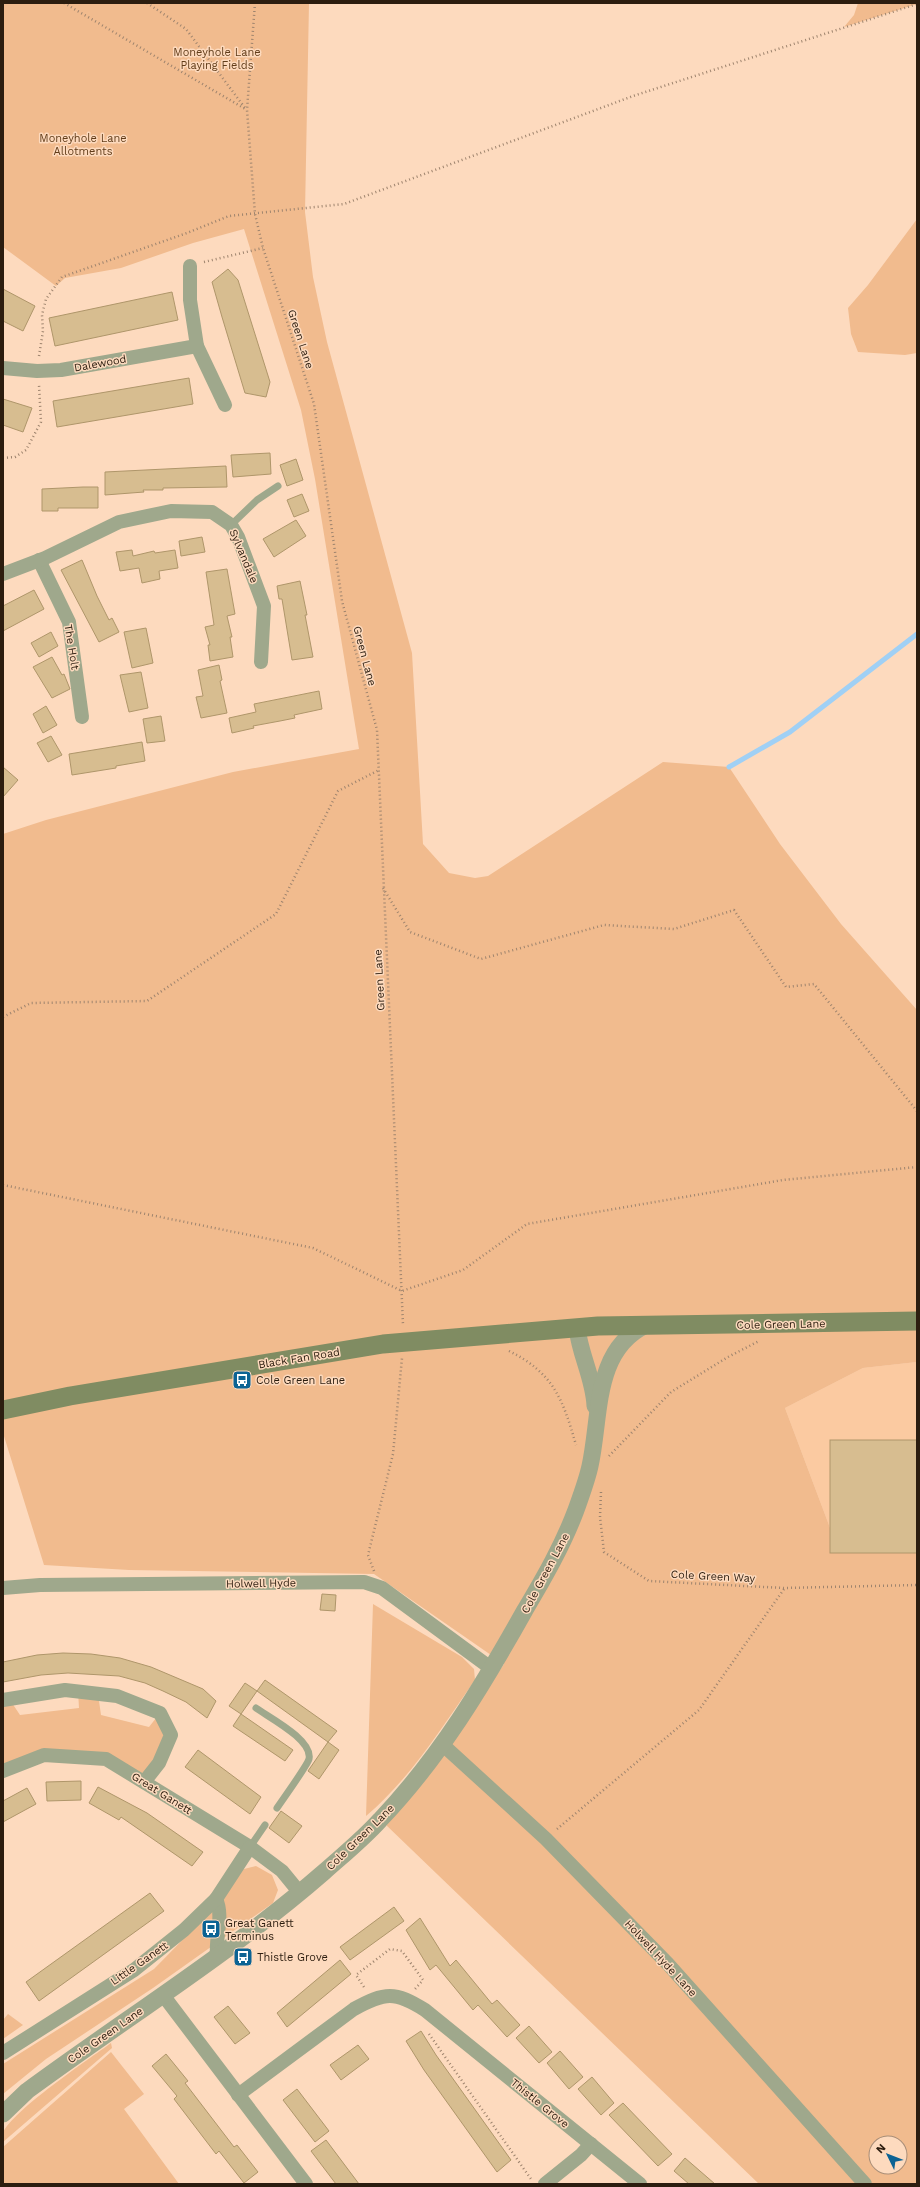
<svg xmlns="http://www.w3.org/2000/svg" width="920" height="2187" viewBox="0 0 920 2187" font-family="'Work Sans',sans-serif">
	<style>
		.built { fill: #fbcaa1 }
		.green { fill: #f1bb8e; fill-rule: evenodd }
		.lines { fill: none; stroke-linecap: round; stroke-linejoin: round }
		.stream { stroke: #a0d0f5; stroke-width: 5 }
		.building { fill: #d7bd90; stroke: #af966a }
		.path { stroke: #9e846e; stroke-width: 2.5; stroke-dasharray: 1 3; stroke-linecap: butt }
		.service { stroke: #9fa88c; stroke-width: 7 }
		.minor { stroke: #9fa88c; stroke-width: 14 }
		.tertiary { stroke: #9fa88c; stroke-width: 17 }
		.secondary { stroke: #808c62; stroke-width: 19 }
		.labels { text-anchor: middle; stroke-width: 3; stroke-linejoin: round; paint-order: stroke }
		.park-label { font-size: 11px; fill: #613c19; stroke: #fddabe }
		.street-label { font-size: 11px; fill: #2c1d0f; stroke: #fddabe }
		.poi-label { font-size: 11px; fill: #2c1d0f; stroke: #fddabe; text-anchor: start }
	</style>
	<rect width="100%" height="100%" fill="#fddabe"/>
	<!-- built -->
	<polygon class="built" points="917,1362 917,1548 838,1549 785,1408 863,1368"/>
	<!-- green -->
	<g class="green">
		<path d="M3,3H309L305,212L313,277L327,342L412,653L423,844L449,873L475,878L488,876L663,762L729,767L780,844L841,924L917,1010V1362L863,1368L785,1408L838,1549L917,1548V2184H759L385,1824L453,1739L504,1664L374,1574L129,1570L44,1565L3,1433V834L46,820L233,772L359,749L315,479L301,410L244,229L193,243L121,268L65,278L56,286L3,247ZM876,2143H900V2167H876Z"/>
		<polygon points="858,3 917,3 917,4 844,27 854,15"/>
		<polygon points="917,219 917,353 905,355 858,352 851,334 848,308 868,285"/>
		<path d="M373,1604L462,1657L474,1669L475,1680C442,1727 410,1779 366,1816Z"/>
		<polygon points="78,1691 98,1694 101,1715 149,1727 160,1713 171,1735 144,1782 106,1759 44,1755 3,1771 3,1700 8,1697 20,1715 79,1708"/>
		<polygon points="256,1866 272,1875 278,1890 273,1903 153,1988 46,2059 3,2094 3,2064 154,1969 208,1914 240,1870"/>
		<polygon points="8,2014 23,2025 3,2039 3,2020"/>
		<path d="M111,2043L112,2048L3,2142C3,2139 2,2136 3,2133C12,2111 89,2059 111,2043Z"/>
		<polygon points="111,2052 144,2094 124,2109 179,2184 3,2184 3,2147"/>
	</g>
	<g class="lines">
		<!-- stream -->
		<polyline class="stream" points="729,767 790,732 917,634"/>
	</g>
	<!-- building -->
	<g class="building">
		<polygon points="228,269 238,280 270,382 266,397 245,393 222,317 212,282"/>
		<polygon points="3,289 35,306 23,331 3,321"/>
		<polygon points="172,292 178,320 55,346 49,318"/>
		<polygon points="189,378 193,404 57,427 53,401"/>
		<polygon points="3,399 32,408 23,432 3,425"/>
		<polygon points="270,453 271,474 233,477 231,455"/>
		<polygon points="296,459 303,480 287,486 280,465"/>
		<polygon points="226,466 227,487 163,488 163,490 143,490 144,492 105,495 105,472"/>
		<polygon points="83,487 98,487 98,508 58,508 58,511 42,511 42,489"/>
		<polygon points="302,494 309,511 294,517 287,500"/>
		<polygon points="296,520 306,536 274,557 263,539"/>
		<polygon points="202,537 205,552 181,556 179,541"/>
		<polygon points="132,550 133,556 154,551 155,553 175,550 178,568 159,571 160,579 142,583 139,568 120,571 116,552"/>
		<polygon points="82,560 97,596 109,620 112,618 119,632 99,642 61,570"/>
		<polygon points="227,569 235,614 227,616 232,637 230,637 233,657 210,661 208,645 210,645 205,627 214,625 206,572"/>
		<polygon points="300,581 307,615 305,615 313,657 292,660 282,599 279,599 277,586"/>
		<polygon points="34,590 44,609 3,631 3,606"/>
		<polygon points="146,628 153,663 132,668 124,632"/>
		<polygon points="51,632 58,646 39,657 31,643"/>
		<polygon points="52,657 62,675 64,674 70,689 52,698 33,667"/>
		<polygon points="219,665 222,680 220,681 227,713 201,718 196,697 203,696 198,670"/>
		<polygon points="141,672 148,708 129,712 120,675"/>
		<polygon points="319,691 322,709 294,715 295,718 280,721 253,726 254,728 232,733 229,718 256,712 254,704"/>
		<polygon points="46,706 57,725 43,733 33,714"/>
		<polygon points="161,716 165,741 147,743 143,719"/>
		<polygon points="51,736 62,755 48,762 37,743"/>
		<polygon points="142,742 145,761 116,766 116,768 72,775 69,754"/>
		<polygon points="3,767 18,780 3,797"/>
		<rect x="830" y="1440" width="87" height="113"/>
		<polygon points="322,1594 336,1595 335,1611 320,1610"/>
		<polygon points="63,1653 91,1654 120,1658 151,1667 203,1689 216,1701 207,1718 186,1702 163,1691 145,1683 119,1676 68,1673 41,1675 3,1682 3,1662 37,1655"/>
		<polygon points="265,1680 337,1731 328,1742 257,1691"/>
		<polygon points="245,1683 257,1691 241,1714 229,1706"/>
		<polygon points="241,1714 293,1750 285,1761 233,1726"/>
		<polygon points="328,1742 339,1750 319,1779 308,1771"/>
		<polygon points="198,1750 261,1797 250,1814 185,1767"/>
		<polygon points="81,1781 81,1800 47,1801 46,1782"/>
		<polygon points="98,1787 147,1813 203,1852 192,1866 121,1817 119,1820 89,1803"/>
		<polygon points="27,1788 36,1804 3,1822 3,1801"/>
		<polygon points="281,1811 302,1826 289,1843 269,1828"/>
		<polygon points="150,1893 164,1911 39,2001 26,1982"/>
		<polygon points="394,1907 404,1921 350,1960 340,1947"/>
		<polygon points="420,1918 450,1966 456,1960 492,2004 497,2000 520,2025 507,2037 478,2005 473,2010 436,1965 430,1970 406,1930"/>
		<polygon points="340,1960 351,1974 287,2027 277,2013"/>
		<polygon points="228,2006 250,2033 235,2044 214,2017"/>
		<polygon points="529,2026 552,2052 539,2063 516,2038"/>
		<polygon points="421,2031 436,2055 511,2160 497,2172 424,2070 406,2041"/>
		<polygon points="358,2045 369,2059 341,2080 330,2065"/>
		<polygon points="560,2051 583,2077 569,2089 547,2063"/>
		<polygon points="166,2054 188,2081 185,2083 234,2147 237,2145 258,2172 244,2183 219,2151 216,2154 174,2099 177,2096 152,2066"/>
		<polygon points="592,2077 614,2103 601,2115 578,2089"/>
		<polygon points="297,2089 329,2131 315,2142 283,2100"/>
		<polygon points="623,2103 672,2154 658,2166 609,2115"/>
		<polygon points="326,2140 359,2184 336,2184 311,2151"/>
		<polygon points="685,2158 715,2184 689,2184 674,2171"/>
	</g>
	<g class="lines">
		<!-- path -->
		<g class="path">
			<polyline points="64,3 247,110"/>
			<polyline points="147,3 186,29 245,108"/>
			<polyline points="255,3 247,110 255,214 263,248 314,404 342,601 377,730 403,1325"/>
			<polyline points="204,262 263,248"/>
			<polyline points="39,356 43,331 42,315 46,299 62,277 187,233 229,216 344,204 633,96 917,4"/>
			<polyline points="3,458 15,457 26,450 41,422 39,385"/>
			<polyline points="383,888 410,932 481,959 604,925 674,929 734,910 786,987 814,984 917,1111"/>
			<polyline points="3,1017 31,1003 147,1001 276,914 338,791 379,770"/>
			<polyline points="3,1185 313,1248 402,1291 463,1270 527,1224 783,1180 917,1167"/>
			<path d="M509,1351C554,1373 563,1400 576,1445"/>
			<polyline points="609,1456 671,1392 728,1357 759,1341"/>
			<polyline points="601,1492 600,1517 604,1552 649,1581 784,1588 917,1585"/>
			<polyline points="374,1571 368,1555 393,1454 402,1358"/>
			<polyline points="557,1829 699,1710 784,1589"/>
			<polyline points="364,1987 356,1975 390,1949 402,1951 423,1980 415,1989"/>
			<polyline points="429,2034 531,2179"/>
		</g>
		<!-- service -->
		<g class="service">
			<polyline points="231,525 257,500 278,486"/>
			<path d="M256,1708C270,1718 313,1740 309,1759C307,1766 283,1799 277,1808"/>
			<polyline points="250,1847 265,1825"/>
		</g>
		<!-- minor -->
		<g class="minor">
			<polyline points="197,346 225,405"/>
			<polyline points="3,368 37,371 61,370 197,346 190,300 190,266"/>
			<polyline points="39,560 69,622 82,717"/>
			<polyline points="3,574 45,558 119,522 171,511 212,512 231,525 238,537 264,606 261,662"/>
			<polyline points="3,1588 40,1585 364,1582 382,1588 492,1669"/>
			<polyline points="3,1700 65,1690 117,1696 160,1713 171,1735 159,1763 144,1782"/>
			<polyline points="443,1745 546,1839 668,1964 865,2184"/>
			<polyline points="3,1771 44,1755 106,1759 250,1847 282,1871 300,1893"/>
			<path d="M216,1899C224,1916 215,1938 217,1956"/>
			<polyline points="163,1995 306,2184"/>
			<polyline points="3,2053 134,1970 184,1930 216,1899 250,1847"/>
			<path d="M238,2095L354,2009C385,1992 395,1991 425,2010L640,2184"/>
			<polyline points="545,2184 581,2155 591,2144"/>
		</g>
		<!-- tertiary -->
		<g class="tertiary">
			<path d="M577,1328C580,1355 594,1379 595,1406"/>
			<path d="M3,2114L27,2091C126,2018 231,1953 324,1872C343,1855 363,1839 380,1820C440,1757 483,1685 525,1610C544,1578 563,1545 576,1510C581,1496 587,1480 590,1466C601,1417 593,1350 646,1325"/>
		</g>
		<!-- secondary -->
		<polyline class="secondary" points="3,1410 70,1396 383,1344 598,1326 917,1321"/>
	</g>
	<!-- icons -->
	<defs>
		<g id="bus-square" transform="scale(1)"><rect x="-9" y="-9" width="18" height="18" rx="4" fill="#0c6394" stroke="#fddabe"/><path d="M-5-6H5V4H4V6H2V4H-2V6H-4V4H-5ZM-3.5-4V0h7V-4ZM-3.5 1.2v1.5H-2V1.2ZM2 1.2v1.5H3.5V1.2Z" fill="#fff"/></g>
	</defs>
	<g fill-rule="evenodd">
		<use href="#bus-square" x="242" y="1380"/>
		<use href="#bus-square" x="211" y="1929"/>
		<use href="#bus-square" x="243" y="1957"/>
	</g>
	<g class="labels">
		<!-- park labels -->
		<g class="park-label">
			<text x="217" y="56">Moneyhole Lane<tspan x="217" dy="13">Playing Fields</tspan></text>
			<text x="83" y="142">Moneyhole Lane<tspan x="83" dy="13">Allotments</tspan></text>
		</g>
		<!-- street labels -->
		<g class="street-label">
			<text transform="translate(301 339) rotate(72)" y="4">Green Lane</text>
			<text transform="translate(100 363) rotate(-10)" y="4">Dalewood</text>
			<text transform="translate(244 556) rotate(67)" y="4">Sylvandale</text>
			<text transform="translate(72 647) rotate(81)" y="4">The Holt</text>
			<text transform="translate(365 656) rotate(75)" y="4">Green Lane</text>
			<text transform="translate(379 980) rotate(-93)" y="4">Green Lane</text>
			<text transform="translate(781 1324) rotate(-1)" y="4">Cole Green Lane</text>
			<text transform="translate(299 1358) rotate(-9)" y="4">Black Fan Road</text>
			<text transform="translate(545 1573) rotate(-62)" y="4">Cole Green Lane</text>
			<text transform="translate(713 1576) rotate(3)" y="4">Cole Green Way</text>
			<text transform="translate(261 1583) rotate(-1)" y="4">Holwell Hyde</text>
			<text transform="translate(162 1793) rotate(32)" y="4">Great Ganett</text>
			<text transform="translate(360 1837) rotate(-44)" y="4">Cole Green Lane</text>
			<text transform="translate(661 1958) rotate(47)" y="4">Holwell Hyde Lane</text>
			<text transform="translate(139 1963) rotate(-35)" y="4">Little Ganett</text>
			<text transform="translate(105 2035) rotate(-35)" y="4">Cole Green Lane</text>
			<text transform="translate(540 2103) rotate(39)" y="4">Thistle Grove</text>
		</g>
		<!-- poi labels -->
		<g class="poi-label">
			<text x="256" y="1384">Cole Green Lane</text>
			<text x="225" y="1927">Great Ganett<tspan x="225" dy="13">Terminus</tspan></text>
			<text x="257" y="1961">Thistle Grove</text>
		</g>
	</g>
	<!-- border -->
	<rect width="920" height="2187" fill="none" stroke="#2c1d0f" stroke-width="8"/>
	<!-- north arrow -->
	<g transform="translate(888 2155) rotate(313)"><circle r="19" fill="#fddabe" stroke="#a98e78"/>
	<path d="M0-3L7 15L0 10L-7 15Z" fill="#0c6394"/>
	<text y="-6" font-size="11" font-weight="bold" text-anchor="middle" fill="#2c1d0f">N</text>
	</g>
</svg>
